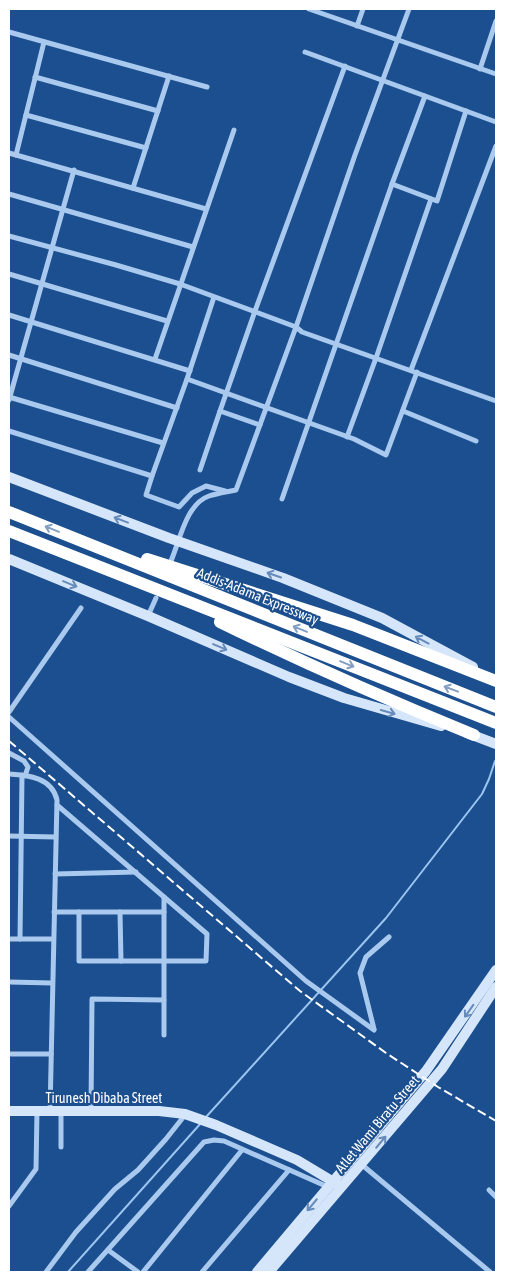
<svg xmlns="http://www.w3.org/2000/svg" width="505" height="1281" viewBox="0 0 505 1281" font-family="'Asap Condensed',sans-serif">
	<style>
		.lines { fill: none; stroke-linecap: round; stroke-linejoin: round }
		.stream { stroke: #9cc4f0; stroke-width: 2 }
		.street { stroke: #a9c9ee; stroke-width: 5 }
		.secondary { stroke: #d6e6fa; stroke-width: 10 }
		.highway { stroke: #fff; stroke-width: 12 }
		.rail { stroke: #fff; stroke-width: 2; stroke-dasharray: 9 4; stroke-linecap: butt }
		.oneway { stroke: #668bba }
		.oneway2 { stroke: #829ec1 }
		.labels { text-anchor: middle; stroke-width: 4.5; stroke-linejoin: round; paint-order: stroke }
		.street-label { font-size: 14px; fill: #fff; stroke: #1b4f8f }
	</style>
	<rect width="100%" height="100%" fill="#1b4f8f"/>
	<g class="lines">
		<!-- stream -->
		<g class="stream">
			<polyline points="206,1117 386,918 482,794 489,779 495,761"/>
			<polyline points="68,1272 201,1123"/>
		</g>
		<!-- street -->
		<g class="street">
			<polyline points="309,9 496,74"/>
			<polyline points="357,26 363,9"/>
			<polyline points="9,32 207,87"/>
			<polyline points="305,52 496,122"/>
			<polyline points="480,69 496,21"/>
			<polyline points="35,77 158,111"/>
			<polyline points="26,115 146,148"/>
			<polyline points="9,153 206,209"/>
			<polyline points="16,155 44,42"/>
			<polyline points="392,184 437,201 466,111"/>
			<polyline points="133,188 169,76"/>
			<polyline points="9,194 193,247"/>
			<polyline points="9,236 116,265 180,284 296,327 302,332 496,401"/>
			<polyline points="9,274 167,321"/>
			<polyline points="9,315 190,371"/>
			<polyline points="9,355 177,408"/>
			<polyline points="155,359 234,130"/>
			<polyline points="411,370 496,146"/>
			<polyline points="187,379 354,439 386,455 417,372"/>
			<polyline points="9,397 163,443"/>
			<polyline points="9,400 74,170"/>
			<polyline points="220,411 255,311 345,66"/>
			<polyline points="403,411 476,441"/>
			<polyline points="9,431 152,476 146,495 179,507 192,493 206,486 225,491"/>
			<polyline points="347,437 376,358 431,199"/>
			<polyline points="200,470 220,411 260,425"/>
			<polyline points="152,476 187,379 214,297"/>
			<polyline points="282,499 392,184 425,96"/>
			<path d="M171,561C180,540 186,504 209,496C218,493 227,492 236,490L296,327L355,155L409,9"/>
			<polyline points="148,616 156,598"/>
			<polyline points="9,712 81,608"/>
			<polyline points="9,717 306,981 374,1030"/>
			<polyline points="9,753 24,761 28,767 25,776"/>
			<path d="M9,774C29,775 52,778 57,800L50,1111"/>
			<polyline points="57,805 207,934 206,961 79,961 79,912"/>
			<polyline points="9,836 55,837"/>
			<polyline points="55,874 136,872"/>
			<polyline points="54,912 164,912"/>
			<polyline points="120,912 121,961"/>
			<polyline points="9,939 53,939"/>
			<polyline points="20,939 22,775"/>
			<polyline points="9,982 52,983"/>
			<polyline points="374,1029 360,973 366,957 389,937"/>
			<polyline points="164,1035 164,897"/>
			<polyline points="9,1054 51,1054"/>
			<polyline points="91,1111 92,999 164,1000"/>
			<polyline points="61,1147 61,1111"/>
			<polyline points="361,1164 490,1272"/>
			<polyline points="489,1190 496,1197"/>
			<polyline points="9,1206 36,1169 37,1111"/>
			<polyline points="108,1250 138,1272"/>
			<polyline points="46,1272 76,1232 115,1189 138,1170 166,1139 185,1115"/>
			<polyline points="88,1272 204,1142 214,1140 224,1141 328,1187"/>
			<polyline points="143,1272 242,1150"/>
			<polyline points="202,1272 289,1170"/>
		</g>
		<!-- secondary -->
		<g class="secondary">
			<polyline points="9,477 169,538 283,578 382,618 473,667"/>
			<polyline points="9,559 148,616 289,677 344,698 441,726"/>
			<polyline points="467,733 496,744"/>
			<polyline points="9,1111 159,1111 185,1114 216,1125 297,1160 337,1184"/>
			<polyline points="257,1272 426,1071 496,970"/>
			<polyline points="269,1272 442,1069 496,987"/>
		</g>
		<!-- highway -->
		<g class="highway">
			<polyline points="9,512 496,707"/>
			<polyline points="9,531 496,723"/>
			<polyline points="147,559 353,625 496,681"/>
			<path d="M220,622C304,663 388,700 474,735"/>
		</g>
		<!-- rail -->
		<polyline class="rail" points="9,741 300,991 386,1053 438,1087 496,1121"/>
	</g>
	<!-- one-way arrows -->
	<defs><path id="oneway-shaft" d="M-6 0H5M1.5-3L5.5 0L1.5 3" fill="none" stroke-width="1.6" stroke-linecap="round" stroke-linejoin="round" transform="scale(1.25)"/></defs>
	<g class="oneway">
		<use href="#oneway-shaft" transform="translate(121 520) rotate(-159)"/>
		<use href="#oneway-shaft" transform="translate(274 575) rotate(-161)"/>
		<use href="#oneway-shaft" transform="translate(70 584) rotate(22)"/>
		<use href="#oneway-shaft" transform="translate(422 640) rotate(-152)"/>
		<use href="#oneway-shaft" transform="translate(220 647) rotate(23)"/>
		<use href="#oneway-shaft" transform="translate(388 712) rotate(16)"/>
		<use href="#oneway-shaft" transform="translate(469 1011) rotate(125)"/>
		<use href="#oneway-shaft" transform="translate(381 1142) rotate(-50)"/>
		<use href="#oneway-shaft" transform="translate(312 1205) rotate(130)"/>
	</g>
	<g class="oneway2">
		<use href="#oneway-shaft" transform="translate(52 529) rotate(-158)"/>
		<use href="#oneway-shaft" transform="translate(300 629) rotate(-158)"/>
		<use href="#oneway-shaft" transform="translate(347 664) rotate(22)"/>
		<use href="#oneway-shaft" transform="translate(451 689) rotate(-159)"/>
	</g>
	<g class="labels">
		<!-- street labels -->
		<g class="street-label">
			<text transform="translate(258 596) rotate(22)" y="5">Addis-Adama Expressway</text>
			<text x="104" y="1103">Tirunesh Dibaba Street</text>
			<text transform="translate(377 1124) rotate(-50)" y="5">Atlet Wami Biratu Street</text>
		</g>
	</g>
	<!-- border -->
	<rect width="505" height="1281" fill="none" stroke="#ffffff" stroke-width="20"/>
</svg>
